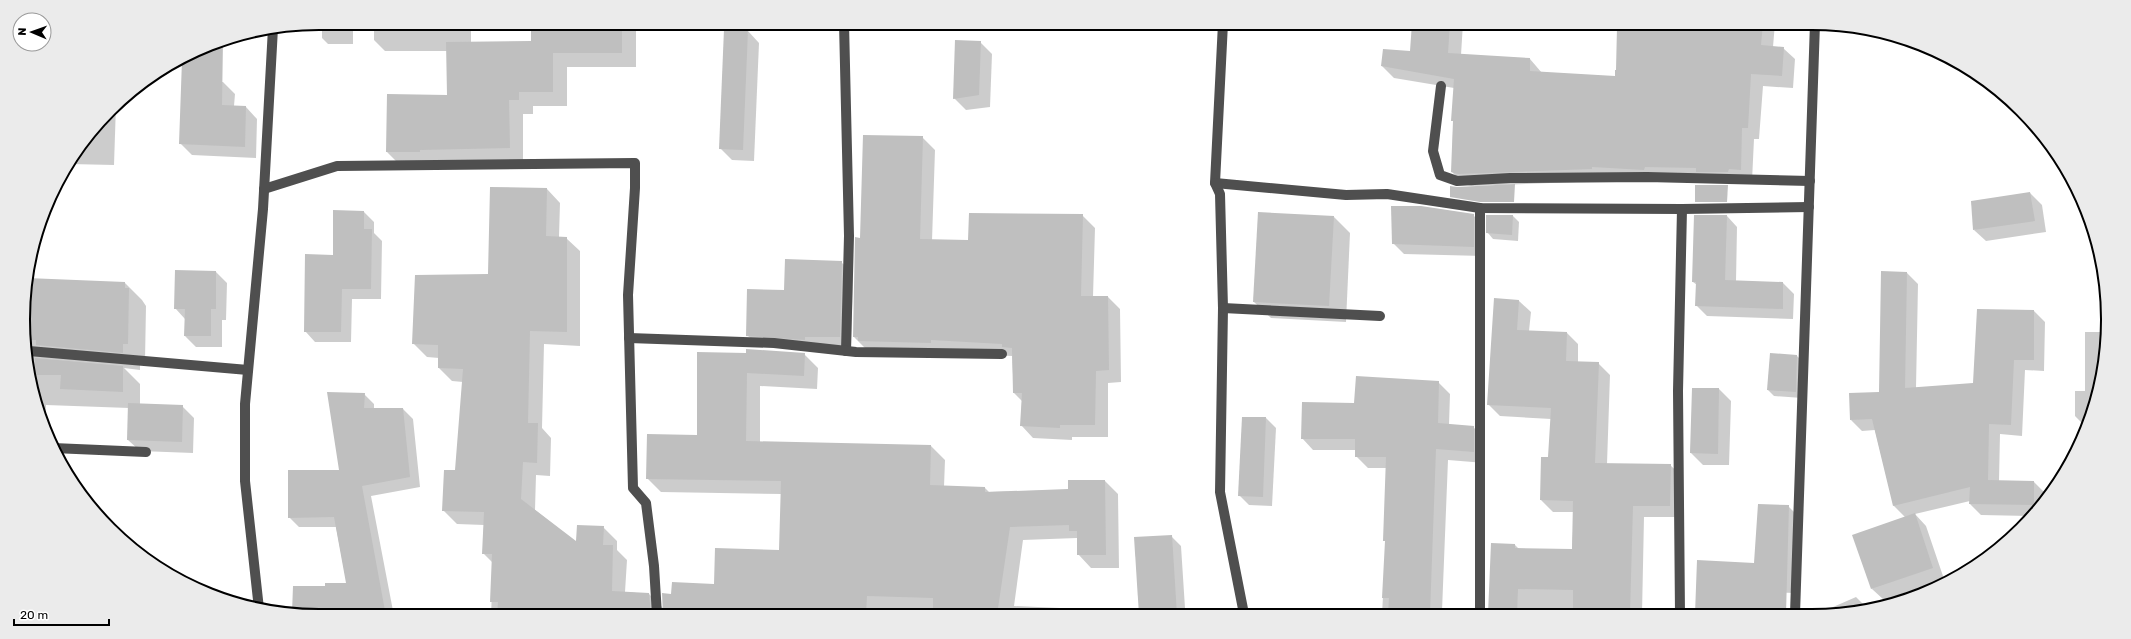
<svg xmlns="http://www.w3.org/2000/svg" width="2131" height="639" viewBox="0 0 2131 639" font-family="Rubik,sans-serif">
	<style>
		.shadow { fill: #0003 }
		.building { fill: #bfbfbf }
		.lines { fill: none; stroke-linecap: round; stroke-linejoin: round }
		.minor { stroke: #4f4f4f; stroke-width: 10 }
		.rim { fill: none; stroke: #000; stroke-width: 2 }
	</style>
	<rect width="100%" height="100%" fill="#fff"/>
	<!-- shadow -->
	<g class="shadow">
		<polygon points="322,23 353,23 353,44 328,44 322,38"/>
		<polygon points="374,23 471,23 471,43 532,42 532,23 636,23 636,67 567,67 567,106 533,106 533,114 523,114 523,161 401,166 387,152 448,96 447,51 385,51 374,40"/>
		<polygon points="1413,23 1463,23 1461,55 1530,59 1542,73 1615,77 1716,30 1717,23 1775,23 1773,47 1783,48 1795,59 1793,88 1763,86 1759,139 1754,139 1752,181 1603,181 1471,186 1464,184 1452,172 1454,88 1394,78 1382,66 1411,52"/>
		<polygon points="748,31 759,43 754,161 732,160 720,148"/>
		<polygon points="980,42 992,54 990,107 966,110 954,98"/>
		<polygon points="183,80 223,82 235,94 234,106 246,107 257,119 256,158 192,155 180,143"/>
		<polygon points="116,105 114,165 69,164 84,139"/>
		<polygon points="922,137 935,150 932,241 969,241 1082,215 1095,228 1093,297 1108,297 1120,309 1121,382 1108,383 1108,437 1072,437 1072,440 1033,438 1021,425 1022,401 1014,393 1012,356 866,349 854,337 861,239"/>
		<polygon points="547,189 560,203 559,237 566,238 580,251 580,346 544,344 542,428 551,438 550,476 536,475 535,510 577,543 603,527 617,541 617,550 627,560 625,592 649,594 664,609 672,595 715,585 780,551 782,494 661,492 647,478 698,436 698,353 804,354 818,368 817,389 760,386 760,443 931,446 945,460 944,487 985,488 989,492 1069,490 1105,481 1118,494 1119,568 1091,568 1078,554 1077,538 1023,540 1014,606 1060,608 1067,615 934,615 934,611 880,609 880,615 491,616 493,563 483,553 484,525 457,524 443,510 456,471 463,382 452,381 439,368 439,358 427,357 413,343 489,275"/>
		<polygon points="2030,193 2042,205 2046,232 1986,241 1974,230"/>
		<polygon points="364,212 374,222 374,233 382,241 381,299 352,299 351,342 315,342 305,331"/>
		<polygon points="1473,215 1483,225 1483,256 1404,254 1393,243"/>
		<polygon points="1488,216 1513,216 1519,222 1518,241 1493,239 1488,233"/>
		<polygon points="1727,216 1737,227 1736,282 1783,283 1794,294 1793,319 1707,316 1696,305 1697,285 1693,282"/>
		<polygon points="1334,217 1350,233 1346,322 1271,318 1254,302"/>
		<polygon points="841,262 853,273 851,348 759,346 747,335 785,291"/>
		<polygon points="216,272 227,283 226,320 222,320 222,347 196,347 185,336 185,319 175,308"/>
		<polygon points="1907,273 1918,284 1916,388 1974,384 2034,311 2045,322 2044,371 2025,370 2022,436 2000,434 1999,481 2034,482 2045,493 2045,496 2029,516 1981,515 1970,504 1970,501 1915,514 1926,526 1944,579 1884,600 1872,589 1905,517 1894,506 1875,430 1862,431 1851,420 1880,393"/>
		<polygon points="27,279 125,283 142,300 146,306 145,361 140,361 140,370 124,368 140,384 140,404 182,406 194,418 193,453 140,451 128,440 129,408 46,405 45,427 33,396 24,300"/>
		<polygon points="1495,299 1519,301 1531,312 1529,331 1567,333 1578,344 1578,363 1598,363 1610,375 1607,464 1670,465 1682,476 1682,517 1644,517 1642,614 1489,614 1492,544 1515,545 1519,549 1572,550 1574,512 1553,512 1541,500 1542,458 1549,458 1551,419 1500,416 1488,404"/>
		<polygon points="2104,315 2108,315 2108,319 2102,377 2084,425 2075,416 2075,391 2085,391 2085,332 2105,332"/>
		<polygon points="1771,355 1797,356 1803,362 1802,398 1774,396 1768,390"/>
		<polygon points="1438,382 1450,394 1449,425 1473,427 1485,438 1485,463 1448,460 1442,611 1474,614 1382,614 1386,542 1387,468 1368,468 1356,456 1356,450 1313,450 1302,438 1355,404"/>
		<polygon points="1719,389 1731,401 1729,465 1703,465 1691,453"/>
		<polygon points="364,394 374,404 374,409 403,409 413,419 420,487 371,496 394,616 320,616 293,613 294,587 326,587 347,584 336,527 299,527 289,517 340,471"/>
		<polygon points="1266,418 1276,428 1272,506 1249,505 1239,495"/>
		<polygon points="1788,506 1798,516 1796,593 1763,592 1754,567"/>
		<polygon points="1171,536 1181,546 1185,608 1224,610 1229,615 1114,615 1114,610 1140,611"/>
		<polygon points="1856,597 1867,608 1850,613 1817,614"/>
	</g>
	<!-- building -->
	<g class="building">
		<polygon points="531,23 604,23 604,25 622,25 622,53 553,53 553,92 519,92 519,100 509,100 510,148 420,150 420,152 386,152 387,94 447,95 446,42 531,41"/>
		<polygon points="1412,23 1450,23 1448,53 1530,58 1530,71 1615,76 1615,70 1616,70 1617,27 1715,29 1716,23 1763,23 1761,45 1784,47 1782,76 1751,74 1748,128 1742,128 1741,170 1729,169 1728,172 1696,172 1696,168 1645,167 1644,170 1592,167 1592,169 1458,174 1451,172 1453,121 1451,121 1454,79 1381,66 1383,49 1410,51"/>
		<polygon points="724,29 748,30 743,150 719,149"/>
		<polygon points="223,40 222,105 246,106 245,147 179,144 182,60 206,45"/>
		<polygon points="955,40 981,41 979,95 953,99"/>
		<polygon points="863,135 923,136 920,239 968,240 969,213 1083,214 1081,296 1108,296 1109,370 1096,371 1095,425 1060,425 1060,428 1020,426 1022,393 1013,393 1012,348 1002,347 1002,344 931,340 931,343 858,341 858,337 853,337 855,237 860,238"/>
		<polygon points="1515,184 1514,202 1480,202 1450,197 1450,186 1457,187"/>
		<polygon points="1695,185 1728,185 1727,202 1695,202"/>
		<polygon points="490,187 547,188 546,236 567,237 567,332 530,331 528,423 538,423 537,463 523,462 521,499 576,541 577,525 604,526 603,545 613,545 612,591 649,593 651,615 497,616 498,602 490,602 492,554 482,554 484,512 442,511 444,470 455,470 463,369 438,368 438,345 412,344 415,275 488,274"/>
		<polygon points="2030,192 2035,221 1973,230 1971,201"/>
		<polygon points="1391,206 1421,206 1474,214 1474,247 1392,244"/>
		<polygon points="333,210 364,211 364,229 372,229 371,289 342,289 341,332 304,332 305,254 333,255"/>
		<polygon points="1258,212 1334,216 1329,306 1253,302"/>
		<polygon points="1486,215 1513,215 1512,235 1486,233"/>
		<polygon points="1694,215 1727,215 1725,280 1783,282 1783,309 1695,306 1696,282 1692,282"/>
		<polygon points="785,259 842,261 840,337 805,337 805,340 746,336 747,289 784,290"/>
		<polygon points="175,270 216,271 216,309 211,309 211,336 184,336 185,309 174,309"/>
		<polygon points="1881,271 1907,272 1905,388 1973,383 1977,309 2034,310 2034,360 2014,360 2011,425 1989,424 1988,480 2034,481 2034,505 1969,504 1970,487 1893,506 1872,419 1850,420 1849,393 1879,392"/>
		<polygon points="27,278 125,282 125,288 129,288 128,344 123,344 123,353 36,345 36,340 28,340 24,300"/>
		<polygon points="1494,298 1519,300 1517,330 1567,332 1566,361 1599,362 1595,463 1671,464 1670,506 1633,506 1630,614 1573,614 1573,590 1518,589 1517,614 1488,614 1491,543 1515,544 1515,548 1572,549 1573,501 1540,500 1541,457 1548,457 1551,408 1487,405"/>
		<polygon points="746,349 805,353 804,376 747,373 746,441 931,445 930,485 985,487 985,492 1068,489 1068,480 1105,480 1106,555 1077,555 1077,531 1069,531 1069,525 1010,527 997,615 933,615 933,598 867,596 866,615 663,615 662,593 671,594 672,582 714,584 715,548 779,550 781,481 646,479 647,434 697,435 697,352 746,353"/>
		<polygon points="1770,353 1797,355 1796,392 1767,390"/>
		<polygon points="35,358 123,366 123,392 60,389 61,375 35,375"/>
		<polygon points="1356,376 1439,381 1438,423 1474,426 1474,452 1436,449 1430,614 1388,614 1389,598 1382,598 1385,541 1383,541 1386,457 1355,457 1355,439 1301,439 1302,402 1354,403"/>
		<polygon points="1692,388 1719,388 1718,454 1690,453"/>
		<polygon points="327,392 365,393 364,408 403,408 410,477 362,486 386,616 319,616 292,613 293,586 325,586 325,583 346,583 334,517 288,518 288,470 339,470"/>
		<polygon points="128,403 183,405 182,442 127,440"/>
		<polygon points="1242,417 1266,417 1263,497 1238,496"/>
		<polygon points="1758,504 1789,505 1786,614 1695,614 1697,560 1754,563"/>
		<polygon points="1915,513 1933,568 1871,589 1852,535"/>
		<polygon points="1172,535 1177,615 1139,615 1134,537"/>
	</g>
	<g class="lines">
		<!-- minor -->
		<g class="minor">
			<polyline points="844,23 849,236 846,351"/>
			<polyline points="1223,23 1215,183 1220,194 1223,308 1220,492 1244,614"/>
			<polyline points="1441,86 1433,151 1440,175 1457,181 1510,178 1647,177 1810,181"/>
			<polyline points="1215,183 1346,195 1387,194 1480,208 1682,209 1809,207"/>
			<polyline points="264,189 337,166 635,163 635,188 628,295 633,488 646,503 654,566 657,615"/>
			<polyline points="1223,308 1380,316"/>
			<polyline points="629,338 774,343 856,352 1002,354"/>
			<polyline points="29,351 248,370"/>
			<polyline points="53,448 146,452"/>
			<polyline points="259,609 245,481 245,404 263,209 273,28"/>
			<polyline points="1480,614 1480,208"/>
			<polyline points="1680,614 1678,391 1682,209"/>
			<polyline points="1795,614 1815,23"/>
		</g>
	</g>
	<!-- crop -->
	<path d="M0 0H2131V639H0ZM319 30H1812A289 289 0 0 1 2101 319V320A289 289 0 0 1 1812 609H319A289 289 0 0 1 30 320V319A289 289 0 0 1 319 30Z" fill="#ebebeb" fill-rule="evenodd"/>
	<path class="rim" d="M319 30H1812A289 289 0 0 1 2101 319V320A289 289 0 0 1 1812 609H319A289 289 0 0 1 30 320V319A289 289 0 0 1 319 30Z"/>
	<!-- north arrow -->
	<g transform="translate(32 32) rotate(272)"><circle r="19" fill="#ffffff" stroke="#999999"/>
	<path d="M0-3L7 15L0 10L-7 15Z" fill="#000000"/>
	<text y="-6" font-size="11" font-weight="bold" text-anchor="middle" fill="#000000">N</text>
	</g>
	<!-- scale -->
	<path d="M14 619v6h95v-6" fill="none" stroke="#000000" stroke-width="2"/>
	<text x="20" y="619" font-size="12" fill="#000000" stroke="#ffffff" stroke-width="3" paint-order="stroke">20 m</text>
</svg>
